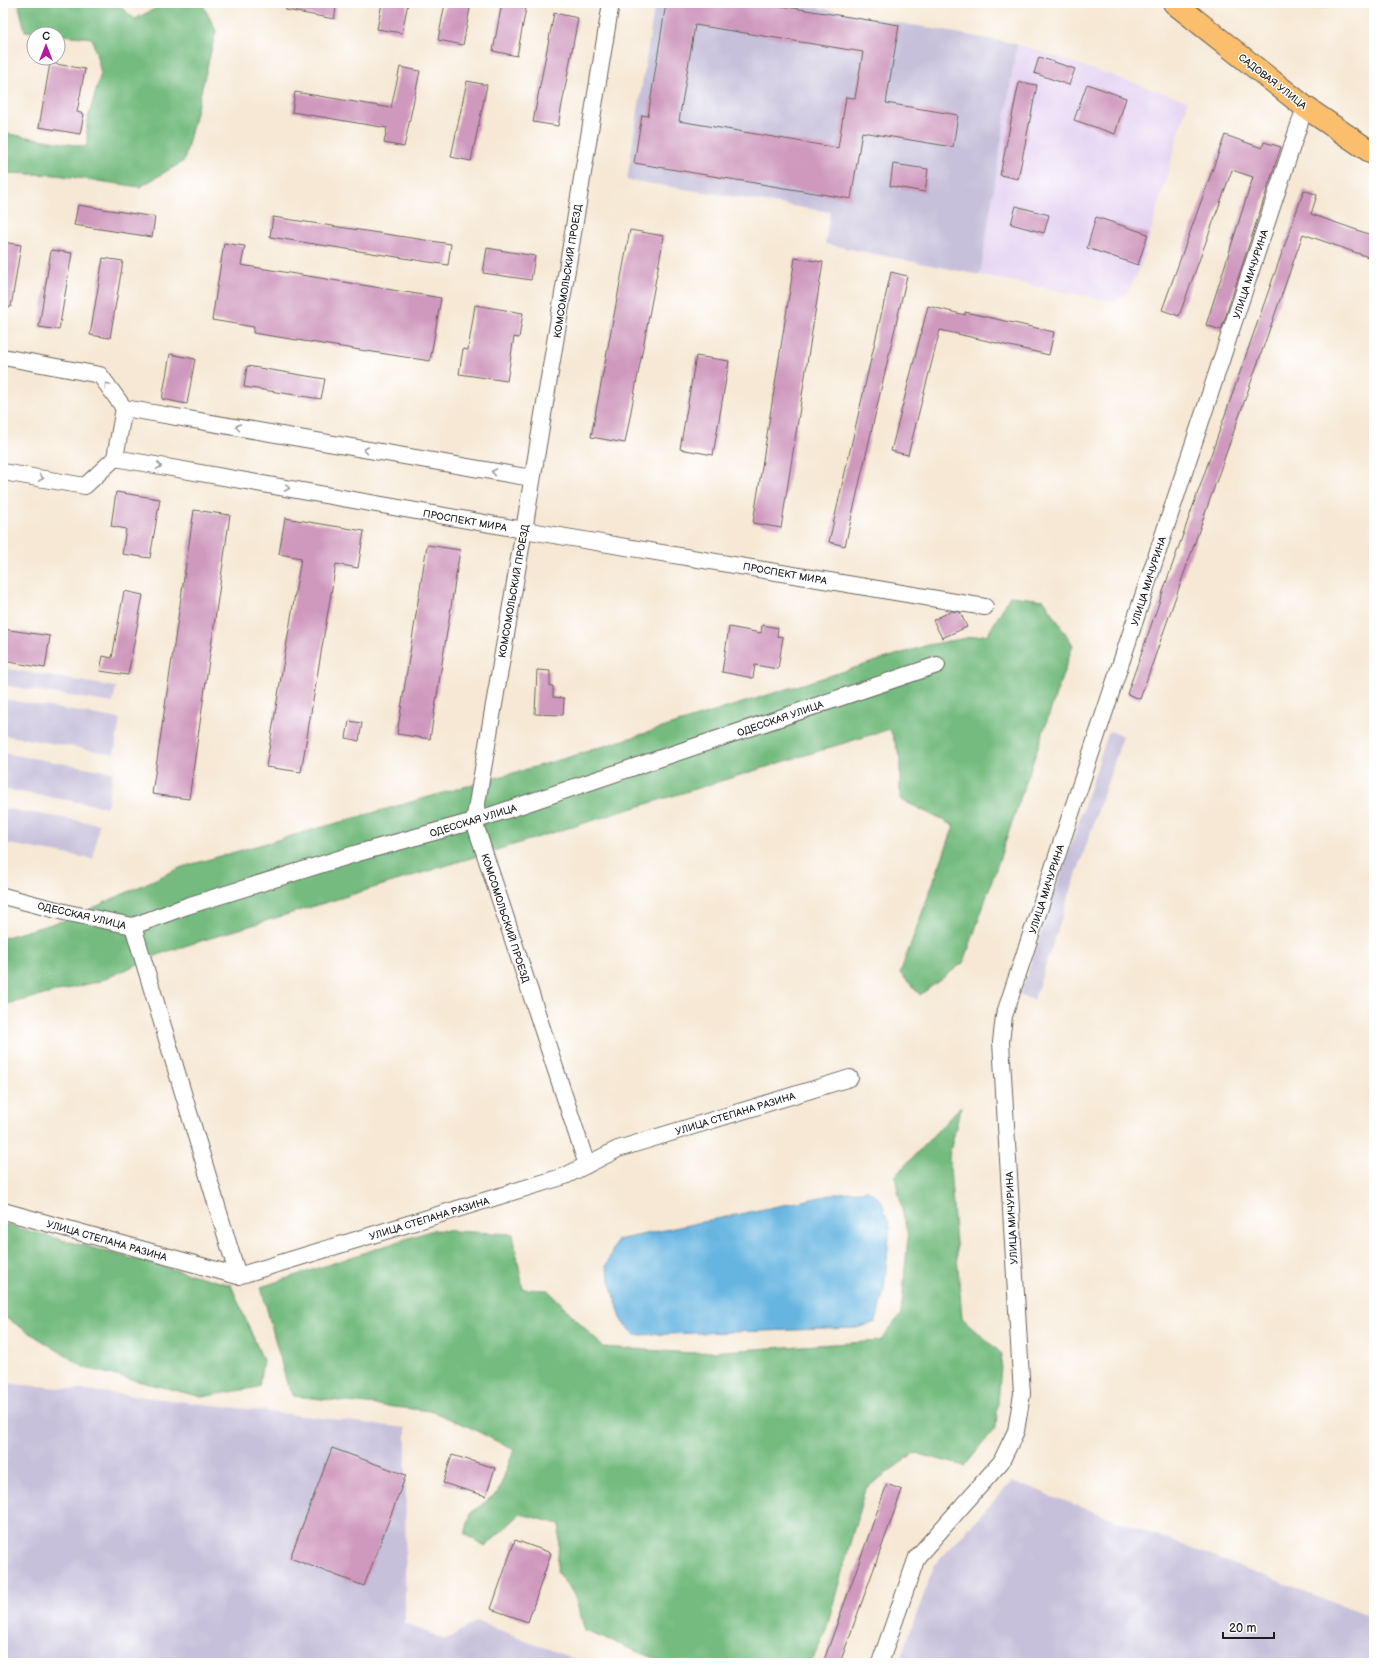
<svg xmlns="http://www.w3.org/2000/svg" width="1377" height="1666" viewBox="0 0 1377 1666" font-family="'Balsamiq Sans',sans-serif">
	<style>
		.built { fill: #e4d3f2 }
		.industrial { fill: #c6c0da }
		.green { fill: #91db96; stroke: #567c59 }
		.forest { fill: #74bb7f; stroke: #486c4e }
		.water { fill: #66b5e1; stroke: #41687e }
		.building { fill: #cf98bd; fill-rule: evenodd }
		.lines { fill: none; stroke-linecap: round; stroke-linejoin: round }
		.street-casing { stroke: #68635c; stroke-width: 18 }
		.primary-casing { stroke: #68635c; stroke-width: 24 }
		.street { stroke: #fff; stroke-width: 16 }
		.primary { stroke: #fabe6d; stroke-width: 22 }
		.oneway { stroke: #999 }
		.labels { text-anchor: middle; stroke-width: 3; stroke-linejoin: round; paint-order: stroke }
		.street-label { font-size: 10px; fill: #1c1c1c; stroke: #fff }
	</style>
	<rect width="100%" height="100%" fill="#fff"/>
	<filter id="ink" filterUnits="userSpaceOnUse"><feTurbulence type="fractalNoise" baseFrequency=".025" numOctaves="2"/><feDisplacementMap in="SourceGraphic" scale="8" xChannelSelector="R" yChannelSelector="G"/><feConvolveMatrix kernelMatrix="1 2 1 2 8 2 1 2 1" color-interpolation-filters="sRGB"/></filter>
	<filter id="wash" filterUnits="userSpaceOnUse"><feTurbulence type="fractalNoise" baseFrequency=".012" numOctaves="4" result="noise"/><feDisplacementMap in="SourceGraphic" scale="16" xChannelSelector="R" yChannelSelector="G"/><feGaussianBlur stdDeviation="0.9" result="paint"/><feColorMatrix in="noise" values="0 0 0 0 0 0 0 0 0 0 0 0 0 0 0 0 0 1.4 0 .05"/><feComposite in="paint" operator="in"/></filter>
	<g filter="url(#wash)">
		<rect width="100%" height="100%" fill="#f6e8d4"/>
		<!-- built -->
		<polygon class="built" points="1017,44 1188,101 1142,263 1128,292 1115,302 980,275"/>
		<!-- industrial -->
		<g class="industrial">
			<polygon points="655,3 790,3 1017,44 980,275 825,244 830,212 627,180"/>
			<polygon points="3,668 116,687 113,703 3,685"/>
			<polygon points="3,699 120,719 114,754 3,735"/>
			<polygon points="1109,731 1123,736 1034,1000 1020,996"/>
			<polygon points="3,753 113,772 107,807 3,789"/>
			<polygon points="3,808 99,824 93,859 3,843"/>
			<polygon points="3,1383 94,1391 406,1428 405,1623 445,1640 477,1621 584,1663 3,1663"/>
			<polygon points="1012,1481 1374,1617 1374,1663 899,1663 934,1566"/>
		</g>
		<!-- green -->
		<polygon class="green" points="1297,3 1352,3 1307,9"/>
		<!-- forest -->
		<g class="forest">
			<polygon points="21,3 116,3 135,19 166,3 202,3 216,31 184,161 140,187 57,175 5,173 3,167 3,133 87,147 87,122 101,73 92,38 25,31 19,6"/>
			<polygon points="1010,596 1044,600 1073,645 964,962 920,995 900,973 954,826 900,799 900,757 890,729 165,952 100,981 3,1005 3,938 69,919 182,867 566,758 928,645 988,634"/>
			<polygon points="961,1106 949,1156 962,1318 1002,1354 996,1427 965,1466 914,1453 865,1489 826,1630 811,1663 667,1663 585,1631 574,1594 557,1572 560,1524 520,1514 485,1547 465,1534 471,1513 498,1492 514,1450 467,1426 431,1411 294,1396 287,1384 261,1287 433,1230 513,1234 523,1289 548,1290 603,1347 692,1353 880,1341 901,1314 908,1237 895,1176"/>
			<polygon points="3,1224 231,1285 263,1360 259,1387 202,1397 85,1368 8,1319 3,1317"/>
		</g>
		<!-- water -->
		<polygon class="water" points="868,1190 881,1200 890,1227 884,1290 876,1322 857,1328 636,1335 622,1322 606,1266 617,1240 840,1193"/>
		<g id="blocks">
			<!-- building -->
			<g class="building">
				<polygon points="286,3 337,3 334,19 286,10"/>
				<polygon points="382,3 408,3 402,33 377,29"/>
				<polygon points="445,3 471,3 463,45 438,40"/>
				<polygon points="502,3 526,8 517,56 493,51"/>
				<path d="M666,3H763L899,25L886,103L958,115L953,147L862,132L851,199L634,163L642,115L648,116ZM695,25L863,52L855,98L846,97L838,148L679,121Z"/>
				<polygon points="554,13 578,18 558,126 533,122"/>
				<polygon points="1039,57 1075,69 1069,85 1034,73"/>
				<polygon points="50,63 85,69 77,112 84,114 80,134 39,127"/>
				<polygon points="400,67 420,71 404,147 384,143 387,128 292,112 295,92 391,108"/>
				<polygon points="467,81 487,85 471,161 451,157"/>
				<polygon points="1019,82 1037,85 1018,179 1000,175"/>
				<polygon points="1087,84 1126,98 1115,134 1074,120"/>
				<polygon points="1225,135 1262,148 1264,142 1281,147 1221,330 1206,325 1253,177 1232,170 1179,316 1162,310"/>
				<polygon points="893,164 928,169 925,192 890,186"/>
				<polygon points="1304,190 1317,195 1311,214 1374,236 1374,259 1303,234 1140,699 1127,694"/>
				<polygon points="78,205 155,217 152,237 74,225"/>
				<polygon points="1016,206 1049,215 1044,233 1011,224"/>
				<polygon points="273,217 451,244 448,265 270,237"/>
				<polygon points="1096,217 1148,234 1138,265 1087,248"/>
				<polygon points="630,230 664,236 625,443 591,437"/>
				<polygon points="3,242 21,245 11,307 3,307"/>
				<polygon points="224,243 245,246 241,265 441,298 430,361 253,333 254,327 212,320"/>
				<polygon points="487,248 535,256 531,280 483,273"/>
				<polygon points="51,250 72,253 59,330 39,327"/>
				<polygon points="103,258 123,261 110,338 90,335"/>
				<polygon points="795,258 823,262 781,528 753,523"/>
				<polygon points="891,272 907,276 845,546 829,542"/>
				<polygon points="475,305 523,313 519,338 514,337 507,381 459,374 463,349 468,350"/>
				<polygon points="928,306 965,315 965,312 1054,332 1049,355 940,330 908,455 891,451"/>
				<polygon points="170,354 195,359 187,404 162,399"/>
				<polygon points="696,356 729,361 713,455 680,449"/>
				<polygon points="247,366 325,379 321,399 244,387"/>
				<polygon points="116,492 160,499 150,558 122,554 126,529 111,526"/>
				<polygon points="194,510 230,515 189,799 152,794"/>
				<polygon points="285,518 364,531 358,568 336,564 301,772 266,767 301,558 279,554"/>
				<polygon points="427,545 460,550 430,739 397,734"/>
				<polygon points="124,591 143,595 128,675 100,671 103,656 112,658"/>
				<polygon points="952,611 960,612 967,627 942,638 933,620"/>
				<polygon points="762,625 778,628 777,636 783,637 778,669 755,665 753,678 722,672 729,627 761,633"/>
				<polygon points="3,629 50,636 45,668 3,661"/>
				<polygon points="537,670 550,671 550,686 553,686 553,697 564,698 563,715 535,714"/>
				<polygon points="349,721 362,723 359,741 346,738"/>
				<polygon points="332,1448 406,1475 364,1586 290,1558"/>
				<polygon points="452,1455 495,1468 486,1496 443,1483"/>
				<polygon points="887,1484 902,1490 840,1663 823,1663"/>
				<polygon points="515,1540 551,1553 528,1622 491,1609"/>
			</g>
		</g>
	</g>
	<g filter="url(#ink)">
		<use href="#blocks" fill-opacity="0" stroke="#68635c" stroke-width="1"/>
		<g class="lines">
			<!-- street casing -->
			<g class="street-casing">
				<g id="street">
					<polyline points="3,357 100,375 124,408 532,478"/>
					<polyline points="115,458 124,408"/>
					<polyline points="3,472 85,486 115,458 524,530 985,607"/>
					<polyline points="3,896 68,913 133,926 187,906 358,853 474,821 937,665"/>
					<polyline points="133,926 238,1276"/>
					<polyline points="587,1165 474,821 524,530 611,3"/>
					<polyline points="3,1211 238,1276 565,1176 618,1149 850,1078"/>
					<polyline points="880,1663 917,1557 1001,1462 1016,1431 1022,1394 1001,1042 1004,1016 1305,107"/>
				</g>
			</g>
			<!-- primary casing -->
			<g class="primary-casing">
				<polyline id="primary" points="1174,3 1305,107 1374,154"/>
			</g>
			<!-- street -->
			<use href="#street" class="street"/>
			<!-- primary -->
			<use href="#primary" class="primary"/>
		</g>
		<!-- one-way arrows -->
		<defs><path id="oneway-chevron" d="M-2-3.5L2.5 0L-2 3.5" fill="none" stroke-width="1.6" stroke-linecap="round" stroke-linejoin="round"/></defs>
		<g class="oneway">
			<use href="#oneway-chevron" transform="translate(107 385) rotate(-126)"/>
			<use href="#oneway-chevron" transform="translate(238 427) rotate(-170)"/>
			<use href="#oneway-chevron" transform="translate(366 450) rotate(-170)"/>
			<use href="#oneway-chevron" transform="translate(159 466) rotate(10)"/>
			<use href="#oneway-chevron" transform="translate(494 472) rotate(-170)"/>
			<use href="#oneway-chevron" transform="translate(41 478) rotate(10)"/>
			<use href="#oneway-chevron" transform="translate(287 488) rotate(10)"/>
		</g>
	</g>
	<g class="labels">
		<!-- street labels -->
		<g class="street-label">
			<text transform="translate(1273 81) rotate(38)" y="4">САДОВАЯ УЛИЦА</text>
			<text transform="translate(567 271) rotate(-81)" y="4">КОМСОМОЛЬСКИЙ ПРОЕЗД</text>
			<text transform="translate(1250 274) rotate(-72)" y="4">УЛИЦА МИЧУРИНА</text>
			<text transform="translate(465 520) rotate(10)" y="4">ПРОСПЕКТ МИРА</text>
			<text transform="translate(785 573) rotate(10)" y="4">ПРОСПЕКТ МИРА</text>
			<text transform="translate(1148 581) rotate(-72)" y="4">УЛИЦА МИЧУРИНА</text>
			<text transform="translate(513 591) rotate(-80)" y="4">КОМСОМОЛЬСКИЙ ПРОЕЗД</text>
			<text transform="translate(780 718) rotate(-19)" y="4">ОДЕССКАЯ УЛИЦА</text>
			<text transform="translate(473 820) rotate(-17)" y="4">ОДЕССКАЯ УЛИЦА</text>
			<text transform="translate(1046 889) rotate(-72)" y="4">УЛИЦА МИЧУРИНА</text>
			<text transform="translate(82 915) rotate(13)" y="4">ОДЕССКАЯ УЛИЦА</text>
			<text transform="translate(506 918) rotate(72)" y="4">КОМСОМОЛЬСКИЙ ПРОЕЗД</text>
			<text transform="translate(735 1113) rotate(-17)" y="4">УЛИЦА СТЕПАНА РАЗИНА</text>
			<text transform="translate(429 1218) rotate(-17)" y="4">УЛИЦА СТЕПАНА РАЗИНА</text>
			<text transform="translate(1011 1218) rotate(-93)" y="4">УЛИЦА МИЧУРИНА</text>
			<text transform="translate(107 1240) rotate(16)" y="4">УЛИЦА СТЕПАНА РАЗИНА</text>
		</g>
	</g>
	<!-- margin -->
	<rect width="1377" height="1666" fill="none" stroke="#fff" stroke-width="16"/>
	<!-- north arrow -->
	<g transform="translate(46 46)"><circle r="19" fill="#ffffff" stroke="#a4a4a4"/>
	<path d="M0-3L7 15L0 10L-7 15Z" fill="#b5179e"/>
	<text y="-6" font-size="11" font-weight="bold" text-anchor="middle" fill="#1c1c1c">С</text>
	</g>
	<!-- scale -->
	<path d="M1223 1632v6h51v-6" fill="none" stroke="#1c1c1c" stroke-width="2"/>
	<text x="1229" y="1632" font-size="12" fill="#1c1c1c" stroke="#ffffff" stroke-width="3" paint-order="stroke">20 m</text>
</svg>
